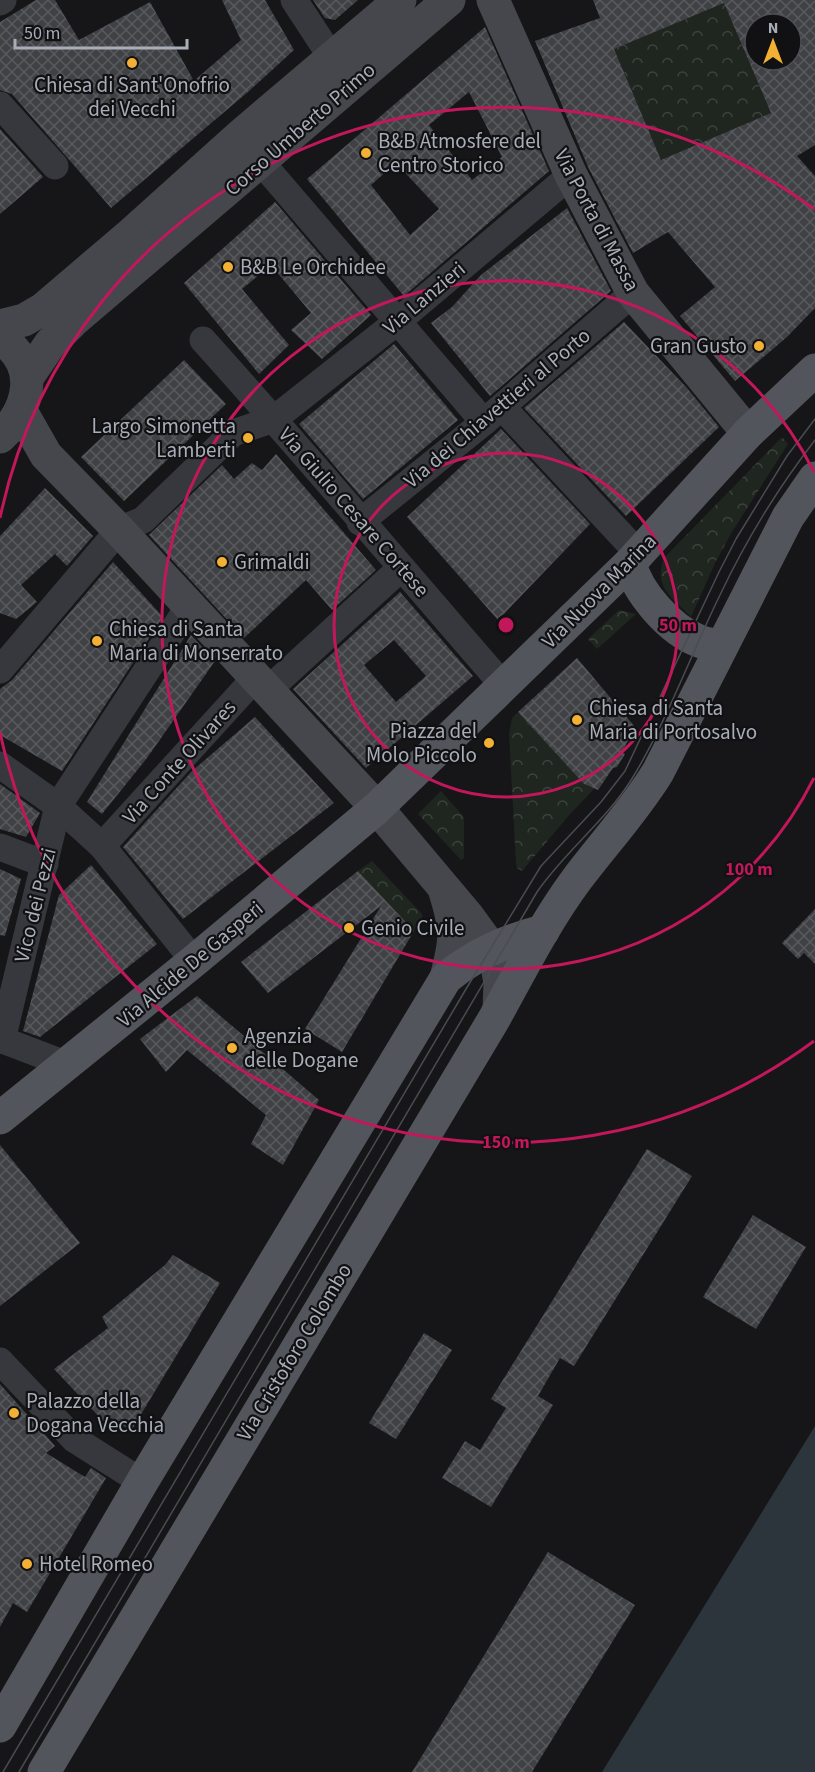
<svg xmlns="http://www.w3.org/2000/svg" width="815" height="1772" viewBox="0 0 815 1772" font-family="'Source Sans 3',sans-serif">
	<style>
		.park { fill: url(#park-crowns) }
		.water { fill: #2c353c }
		.building { fill: url(#building-cross-hatch); fill-rule: evenodd }
		.lines { fill: none; stroke-linecap: round; stroke-linejoin: round }
		.street { stroke: #37383d; stroke-width: 27 }
		.secondary { stroke: #45474d; stroke-width: 33 }
		.primary { stroke: #53555c; stroke-width: 33 }
		.tram { stroke: #4a4c52; stroke-width: 1.5 }
		.ring { fill: none; stroke: #c2185b; stroke-width: 3 }
		.poi-dot { fill: #f2b134; stroke: #111113; stroke-width: 2 }
		.labels { text-anchor: middle; stroke-width: 4.5; stroke-linejoin: round; paint-order: stroke }
		.poi-label { font-size: 21px; fill: #a8adb8; stroke: #111113; text-anchor: start }
		.street-label { font-size: 21px; fill: #a8adb8; stroke: #111113 }
		.centre { fill: #c2185b; stroke: #111113; stroke-width: 3 }
		.ring-label { font-size: 18px; text-anchor: middle; font-weight: bold; fill: #c2185b; stroke: #111113; stroke-width: 4.5; stroke-linejoin: round; paint-order: stroke }
	</style>
	<defs>
		<pattern id="park-crowns" width="20" height="18" patternUnits="userSpaceOnUse" patternTransform="scale(1.5)"><rect width="20" height="18" fill="#1e261f"/><path d="M2 6a3 3 0 1 1 6 0M12 15a3 3 0 1 1 6 0" fill="none" stroke="#3c433d"/></pattern>
		<pattern id="building-cross-hatch" width="8" height="8" patternUnits="userSpaceOnUse" patternTransform="scale(1.5)"><rect width="8" height="8" fill="#404145"/><path d="M0 0l8 8M0 8l8-8" fill="none" stroke="#595a5e"/></pattern>
	</defs>
	<rect width="100%" height="100%" fill="#161618"/>
	<!-- park -->
	<g class="park">
		<polygon points="724,3 771,113 661,160 614,49"/>
		<path d="M782,437L788,444L732,532L715,563L691,617C672,597 653,588 664,558Z"/>
		<polygon points="619,610 636,614 597,649 588,639"/>
		<polygon points="518,712 584,784 594,789 570,814 522,871 517,868 516,864 509,733 512,718"/>
		<polygon points="441,791 464,817 464,858 461,860 418,814"/>
		<polygon points="372,861 422,914 422,919 414,931 358,871"/>
	</g>
	<!-- water -->
	<polygon class="water" points="815,1426 815,1772 602,1772"/>
	<!-- building -->
	<g class="building">
		<polygon points="36,0 55,0 79,40 150,2 194,81 241,40 222,0 265,0 294,50 249,91 111,208 12,94 0,90 0,22"/>
		<polygon points="313,0 358,0 335,20 325,18"/>
		<path d="M593,0H815V145L797,156L815,176V308L787,337L735,381L680,316L715,287L668,232L633,253L588,167L535,41L600,18ZM724,3L771,113L661,160L614,49ZM755,24H791V60H755Z"/>
		<path d="M485,27L549,171L404,296L307,179ZM469,92L502,157L472,180L429,125ZM396,163L439,209L410,235L371,185Z"/>
		<polygon points="0,129 43,177 0,214"/>
		<polygon points="275,202 371,315 322,359 291,330 311,313 271,265 242,289 289,345 259,374 184,283"/>
		<polygon points="567,208 611,291 490,396 431,323 452,307 481,275"/>
		<polygon points="624,322 687,388 719,427 626,516 524,408"/>
		<polygon points="394,344 458,420 363,499 299,424"/>
		<polygon points="184,360 226,404 124,501 81,457"/>
		<polygon points="501,429 590,524 498,620 407,517"/>
		<polygon points="276,454 376,570 332,610 306,580 244,638 149,535 222,465 234,479 252,463 262,470"/>
		<polygon points="45,488 93,536 67,566 55,554 21,585 37,602 16,619 0,613 0,536"/>
		<polygon points="113,562 163,617 62,771 0,735 0,689 12,680"/>
		<path d="M400,592L473,676L366,768L293,689ZM394,640L426,676L396,702L364,665Z"/>
		<polygon points="191,635 215,661 147,758 102,814 87,802"/>
		<polygon points="577,658 635,727 622,752 625,754 617,767 613,768 598,790 584,784 518,712"/>
		<polygon points="255,717 334,803 183,919 123,847 192,771"/>
		<polygon points="0,784 40,813 26,837 0,829"/>
		<polygon points="91,865 157,944 40,1037 23,1031 59,895"/>
		<polygon points="0,869 21,879 5,936 0,935"/>
		<polygon points="358,871 414,931 342,1052 305,1029 381,906 268,993 241,962"/>
		<polygon points="815,909 815,964 804,953 798,959 782,943"/>
		<polygon points="197,996 319,1100 283,1165 251,1144 266,1115 187,1050 166,1072 140,1039"/>
		<polygon points="0,1145 80,1243 0,1306"/>
		<polygon points="647,1149 692,1176 574,1366 560,1358 538,1396 553,1405 491,1507 442,1478 465,1441 480,1450 506,1408 491,1399"/>
		<polygon points="753,1215 806,1247 756,1329 703,1297"/>
		<polygon points="173,1255 220,1283 131,1431 111,1418 104,1422 54,1369 108,1328 102,1317 165,1265"/>
		<polygon points="424,1333 452,1350 396,1439 369,1423"/>
		<polygon points="0,1384 55,1446 46,1453 85,1477 91,1468 106,1478 27,1612 13,1603 0,1627"/>
		<polygon points="548,1552 635,1605 532,1772 412,1772"/>
	</g>
	<g class="lines">
		<!-- street -->
		<g class="street">
			<polyline points="294,0 332,58"/>
			<polyline points="0,2 3,0"/>
			<polyline points="0,105 55,166"/>
			<polyline points="261,162 484,422"/>
			<path d="M203,340C305,453 403,570 503,685"/>
			<polyline points="502,407 639,554"/>
			<polyline points="360,522 484,422 633,293"/>
			<polyline points="0,670 119,530 143,520 233,433 274,419 398,321 571,175"/>
			<polyline points="268,690 401,568"/>
			<polyline points="0,765 58,806 102,846 194,961"/>
			<polyline points="102,846 256,677"/>
			<polyline points="0,847 45,864"/>
			<polyline points="0,1039 68,1065"/>
			<polyline points="2,1040 58,806 189,606"/>
			<polyline points="0,1361 74,1439 142,1482"/>
		</g>
		<!-- secondary -->
		<g class="secondary">
			<polyline points="493,0 571,175 633,293 748,433"/>
			<polyline points="0,326 24,320 43,309 131,234 241,135 400,0"/>
			<path d="M0,338C40,364 31,408 0,437"/>
			<polyline points="27,378 50,344 73,321 449,0"/>
			<polyline points="21,411 46,455 119,530 377,808 467,915 491,948 496,960 500,983 499,1009"/>
			<path d="M445,892C457,930 456,940 446,978"/>
		</g>
		<!-- primary -->
		<g class="primary">
			<path d="M630,563C637,592 670,630 699,641C706,644 714,645 721,645"/>
			<polyline points="0,1118 194,961 377,808 630,563 748,433 815,370"/>
			<path d="M0,1726L142,1482L446,978C475,954 507,940 543,931"/>
			<path d="M44,1772L494,1019C520,972 545,922 577,879C604,843 634,811 658,772L788,517L815,478"/>
		</g>
		<!-- tram -->
		<g class="tram">
			<polyline points="3,1772 466,989 541,866 601,802 625,771 719,572 736,539 787,456 815,419"/>
			<path d="M19,1772L537,892C565,851 607,820 633,777C667,721 691,654 720,595C746,540 778,488 815,440"/>
		</g>
	</g>
	<!-- distance rings -->
	<g class="ring">
		<circle cx="506" cy="625" r="172"/>
		<path d="M814 778A344 344 0 1 1 814 472"/>
		<path d="M814 1041A517 517 0 0 1 0 732M0 518A517 517 0 0 1 814 209"/>
	</g>
	<!-- markers -->
	<g class="poi-dot">
		<circle cx="132" cy="63" r="6"/>
		<circle cx="366" cy="153" r="6"/>
		<circle cx="228" cy="267" r="6"/>
		<circle cx="759" cy="346" r="6"/>
		<circle cx="248" cy="438" r="6"/>
		<circle cx="222" cy="562" r="6"/>
		<circle cx="97" cy="641" r="6"/>
		<circle cx="577" cy="720" r="6"/>
		<circle cx="489" cy="743" r="6"/>
		<circle cx="349" cy="928" r="6"/>
		<circle cx="232" cy="1048" r="6"/>
		<circle cx="14" cy="1413" r="6"/>
		<circle cx="27" cy="1564" r="6"/>
	</g>
	<g class="labels">
		<!-- poi labels -->
		<g class="poi-label">
			<text x="132" y="92" text-anchor="middle">Chiesa di Sant'Onofrio<tspan x="132" dy="24">dei Vecchi</tspan></text>
			<text x="378" y="148">B&amp;B Atmosfere del<tspan x="378" dy="24">Centro Storico</tspan></text>
			<text x="240" y="274">B&amp;B Le Orchidee</text>
			<text x="747" y="353" text-anchor="end">Gran Gusto</text>
			<text x="236" y="433" text-anchor="end">Largo Simonetta<tspan x="236" dy="24">Lamberti</tspan></text>
			<text x="234" y="569">Grimaldi</text>
			<text x="109" y="636">Chiesa di Santa<tspan x="109" dy="24">Maria di Monserrato</tspan></text>
			<text x="589" y="715">Chiesa di Santa<tspan x="589" dy="24">Maria di Portosalvo</tspan></text>
			<text x="477" y="738" text-anchor="end">Piazza del<tspan x="477" dy="24">Molo Piccolo</tspan></text>
			<text x="361" y="935">Genio Civile</text>
			<text x="244" y="1043">Agenzia<tspan x="244" dy="24">delle Dogane</tspan></text>
			<text x="26" y="1408">Palazzo della<tspan x="26" dy="24">Dogana Vecchia</tspan></text>
			<text x="39" y="1571">Hotel Romeo</text>
		</g>
		<!-- street labels -->
		<g class="street-label">
			<text transform="translate(300 129) rotate(-41)" y="7">Corso Umberto Primo</text>
			<text transform="translate(597 220) rotate(62)" y="7">Via Porta di Massa</text>
			<text transform="translate(424 298) rotate(-40)" y="7">Via Lanzieri</text>
			<text transform="translate(497 408) rotate(-40)" y="7">Via dei Chiavettieri al Porto</text>
			<text transform="translate(354 512) rotate(49)" y="7">Via Giulio Cesare Cortese</text>
			<text transform="translate(599 591) rotate(-45)" y="7">Via Nuova Marina</text>
			<text transform="translate(179 762) rotate(-48)" y="7">Via Conte Olivares</text>
			<text transform="translate(35 905) rotate(-76)" y="7">Vico dei Pezzi</text>
			<text transform="translate(190 964) rotate(-40)" y="7">Via Alcide De Gasperi</text>
			<text transform="translate(294 1352) rotate(-59)" y="7">Via Cristoforo Colombo</text>
		</g>
	</g>
	<circle cx="506" cy="625" r="9" class="centre"/>
	<g class="ring-label">
		<text x="678" y="631">50 m</text>
		<text x="749" y="875">100 m</text>
		<text x="506" y="1148">150 m</text>
	</g>
	<!-- north arrow -->
	<g transform="translate(773 42)"><circle r="28" fill="#111113" stroke="#4d4f55" stroke-width="1.5"/>
	<path d="M0-4.5L10 22L0 15L-10 22Z" fill="#f2b134"/>
	<text y="-9" font-size="16" font-weight="bold" text-anchor="middle" fill="#a8adb8">N</text>
	</g>
	<!-- scale -->
	<path d="M15 39v9h172v-9" fill="none" stroke="#a8adb8" stroke-width="3"/>
	<text x="24" y="39" font-size="18" fill="#a8adb8" stroke="#111113" stroke-width="4.5" paint-order="stroke">50 m</text>
</svg>
